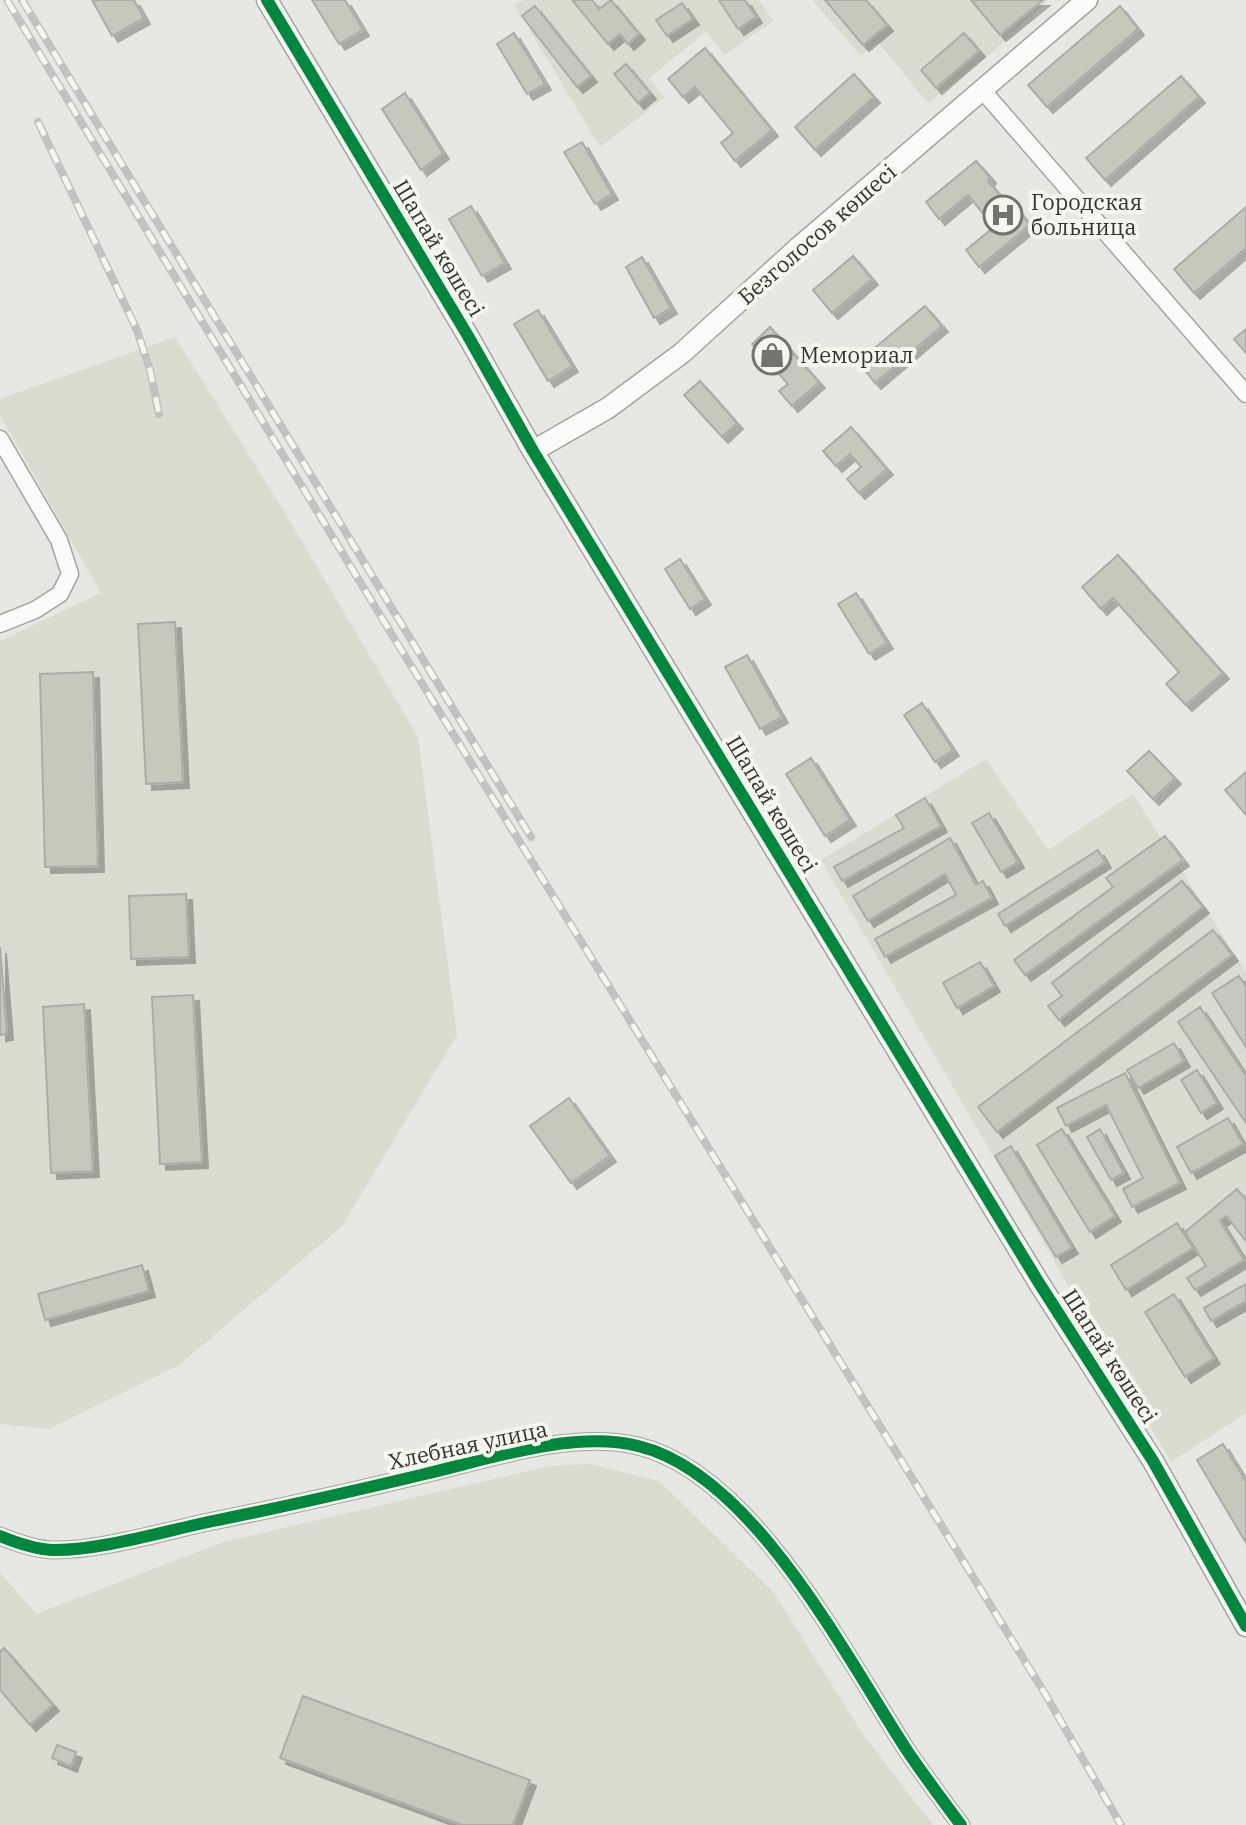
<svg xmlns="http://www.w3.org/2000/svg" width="1246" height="1825" viewBox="0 0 1246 1825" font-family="'IBM Plex Serif',serif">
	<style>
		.built { fill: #dbdbd0 }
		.building { fill: #c8c7bb; stroke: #adaca9; stroke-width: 2; filter: url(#shadow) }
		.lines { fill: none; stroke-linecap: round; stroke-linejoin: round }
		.minor-casing { stroke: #a3a3a0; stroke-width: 19 }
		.tertiary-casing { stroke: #a3a3a0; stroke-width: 23 }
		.minor { stroke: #fbfbfb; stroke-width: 16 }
		.tertiary { stroke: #fbfbfb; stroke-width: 20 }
		.rail-casing { stroke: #c2c2c2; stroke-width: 8 }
		.rail { stroke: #f6f6ee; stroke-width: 5; stroke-dasharray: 15; stroke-linecap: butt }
		.cycleway-casing { stroke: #f6f6ee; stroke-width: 17 }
		.cycleway { stroke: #00873e; stroke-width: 12 }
		.labels { text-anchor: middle; stroke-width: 8; stroke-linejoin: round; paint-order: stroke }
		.poi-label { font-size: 22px; fill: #343431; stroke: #f6f6ee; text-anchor: start }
		.street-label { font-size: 22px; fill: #343431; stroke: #f6f6ee }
	</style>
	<defs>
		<filter id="shadow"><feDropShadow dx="6" dy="6" stdDeviation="0" flood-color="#0004"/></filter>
	</defs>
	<rect width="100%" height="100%" fill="#e7e7e3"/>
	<!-- built -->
	<g class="built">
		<polygon points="525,0 759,0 773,21 724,55 706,31 650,78 664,98 600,147 514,4"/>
		<polygon points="812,0 1048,0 989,55 928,103 878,42 861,56"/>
		<polygon points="175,337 285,513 418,737 457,1035 342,1226 179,1365 49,1429 0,1424 0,641 101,593 0,415 0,399"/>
		<polygon points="986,759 1048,850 1133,794 1246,972 1246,1413 1171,1462 821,860"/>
		<polygon points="591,1464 659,1481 774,1593 864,1736 933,1825 0,1825 0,1572 36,1614 223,1542 550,1466"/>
	</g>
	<!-- building -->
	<g class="building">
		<polygon points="92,0 134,0 144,18 112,36"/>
		<polygon points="312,0 345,0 363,30 339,44"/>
		<polygon points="572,0 592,0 599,9 611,0 639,34 628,44 620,34 608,44"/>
		<polygon points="719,0 745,0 756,17 738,29"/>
		<polygon points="825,0 866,0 887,25 863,45"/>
		<polygon points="971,0 1043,0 1000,35"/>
		<polygon points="682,3 693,19 667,36 656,20"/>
		<polygon points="535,6 591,76 577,87 522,16"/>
		<polygon points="1120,6 1138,29 1047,107 1028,85"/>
		<polygon points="514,33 545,84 527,94 497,44"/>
		<polygon points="964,33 979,51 936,88 921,70"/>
		<polygon points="705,48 772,130 735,161 721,143 733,133 695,87 683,97 668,79"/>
		<polygon points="626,64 650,93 638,103 614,74"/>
		<polygon points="854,74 874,97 815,150 795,127"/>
		<polygon points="1181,76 1199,97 1105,180 1086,158"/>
		<polygon points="405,93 443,153 421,170 382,109"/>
		<polygon points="582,142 612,194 595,204 564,152"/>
		<polygon points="976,161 990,177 988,181 1013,211 1017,209 1030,225 979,267 966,250 994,227 968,195 939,219 926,202"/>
		<polygon points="471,206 505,263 482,276 449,219"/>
		<polygon points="1246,207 1246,248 1194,293 1174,269"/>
		<polygon points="853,256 872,279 832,313 813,290"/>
		<polygon points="642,257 671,308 654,318 626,267"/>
		<polygon points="925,306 942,326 875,383 858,362"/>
		<polygon points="538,310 572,366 548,381 514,324"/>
		<polygon points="770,327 819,382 792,406 779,391 788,384 752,344"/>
		<polygon points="1246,329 1246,353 1234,339"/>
		<polygon points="700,381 737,423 722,437 684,395"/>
		<polygon points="851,427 887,469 859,493 847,479 861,467 850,454 836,466 823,451"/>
		<polygon points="1118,555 1223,673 1186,705 1166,684 1179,672 1113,598 1101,609 1082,587"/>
		<polygon points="680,559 705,599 690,609 665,569"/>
		<polygon points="856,593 887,643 869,654 838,604"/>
		<polygon points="175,622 183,782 146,784 138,624"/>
		<polygon points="747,655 782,717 760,729 725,667"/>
		<polygon points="93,672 98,866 45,867 40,674"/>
		<polygon points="922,703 953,750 935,762 904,715"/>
		<polygon points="1149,751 1175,778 1153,799 1127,771"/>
		<polygon points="811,758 850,820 825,836 786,774"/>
		<polygon points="1246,772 1246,815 1225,790"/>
		<polygon points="925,798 941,826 842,881 834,867 904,828 896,815"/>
		<polygon points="989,813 1018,862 1001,872 972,823"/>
		<polygon points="1165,836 1183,860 1025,975 1014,960 1113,887 1106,878"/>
		<polygon points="950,838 976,885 983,881 992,898 885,957 875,939 956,895 945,874 868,921 853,896"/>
		<polygon points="1098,850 1105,862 1005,926 998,914"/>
		<polygon points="1182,881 1203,907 1059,1020 1048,1006 1062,996 1052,983"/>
		<polygon points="186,894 189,957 131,959 129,896"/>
		<polygon points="1213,930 1232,955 997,1132 978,1107"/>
		<polygon points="0,947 7,1034 0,1035"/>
		<polygon points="980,962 994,986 957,1008 943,983"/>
		<polygon points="1239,976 1246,987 1246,1047 1212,993"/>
		<polygon points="193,995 202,1162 160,1164 152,997"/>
		<polygon points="84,1004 93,1171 51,1173 43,1007"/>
		<polygon points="1200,1007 1246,1076 1246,1123 1178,1022"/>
		<polygon points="1174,1043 1184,1061 1138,1088 1127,1070"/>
		<polygon points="1197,1070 1217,1103 1201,1113 1181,1080"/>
		<polygon points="1125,1073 1180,1183 1132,1207 1123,1189 1143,1178 1106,1105 1066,1126 1057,1108"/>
		<polygon points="569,1098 610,1156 571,1183 530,1126"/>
		<polygon points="1228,1118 1243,1144 1191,1173 1177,1147"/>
		<polygon points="1062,1129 1115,1216 1090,1232 1037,1145"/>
		<polygon points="1100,1129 1124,1173 1111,1180 1087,1137"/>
		<polygon points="1011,1146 1072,1248 1056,1257 995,1156"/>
		<polygon points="1237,1189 1246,1200 1246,1241 1226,1216 1220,1221 1244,1260 1195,1290 1187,1278 1206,1266 1185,1232"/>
		<polygon points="1177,1223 1193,1248 1126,1290 1111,1265"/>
		<polygon points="142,1265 149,1291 45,1320 38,1294"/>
		<polygon points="1246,1284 1246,1301 1211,1321 1204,1308"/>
		<polygon points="1174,1294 1214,1358 1185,1377 1145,1312"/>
		<polygon points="1223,1444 1246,1482 1246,1543 1197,1460"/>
		<polygon points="4,1648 53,1705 30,1725 0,1690 0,1652"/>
		<polygon points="303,1696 530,1780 513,1825 462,1825 280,1758"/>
		<polygon points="57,1745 76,1752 71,1766 52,1758"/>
	</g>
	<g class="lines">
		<!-- minor casing -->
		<g class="minor-casing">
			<g id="minor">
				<polyline points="983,91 1246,394"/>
				<polyline points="0,439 59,540 70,574 60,594 35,610 0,624"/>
				<path d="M0,1536C17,1543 34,1549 52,1550C99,1551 165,1531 213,1521C283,1507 354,1491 425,1474C489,1459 573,1430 638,1446C753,1473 847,1659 908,1752C925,1777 943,1801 961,1825"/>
			</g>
		</g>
		<!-- tertiary casing -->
		<g class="tertiary-casing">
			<g id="tertiary">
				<polyline points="267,0 468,336 533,451 1039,1283 1153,1461 1246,1626"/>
				<polyline points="533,451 608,408 682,353 799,247 1087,0"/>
			</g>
		</g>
		<!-- minor -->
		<use href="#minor" class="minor"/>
		<!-- tertiary -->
		<use href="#tertiary" class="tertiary"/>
		<!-- rail casing -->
		<g class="rail-casing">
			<g id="rail">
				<polyline points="7,0 394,638 1044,1692 1121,1825"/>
				<polyline points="22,0 531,837"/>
				<polyline points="38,122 137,330 150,370 159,414"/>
			</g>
		</g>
		<!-- rail -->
		<use href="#rail" class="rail"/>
		<!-- cycleway casing -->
		<g class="cycleway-casing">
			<g id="cycleway">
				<polyline points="267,0 468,336 533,451 1039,1283 1153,1461 1246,1626"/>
				<path d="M0,1536C17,1543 34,1549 52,1550C99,1551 165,1531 213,1521C283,1507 354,1491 425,1474C489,1459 573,1430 638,1446C753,1473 847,1659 908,1752C925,1777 943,1801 961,1825"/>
			</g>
		</g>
		<!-- cycleway -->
		<use href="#cycleway" class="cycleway"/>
	</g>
	<!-- icons -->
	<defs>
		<g id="hospital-ring" transform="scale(2)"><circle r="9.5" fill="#f6f6ee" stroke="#73736f" stroke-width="1.5"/><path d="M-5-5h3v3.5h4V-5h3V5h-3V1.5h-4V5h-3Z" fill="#73736f"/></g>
		<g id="shop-ring" transform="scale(2)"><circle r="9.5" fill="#f6f6ee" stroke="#73736f" stroke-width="1.5"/><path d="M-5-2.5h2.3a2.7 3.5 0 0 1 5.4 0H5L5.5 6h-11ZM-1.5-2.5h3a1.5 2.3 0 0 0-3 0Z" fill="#73736f"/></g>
	</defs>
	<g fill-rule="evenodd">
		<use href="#hospital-ring" x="1003" y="215"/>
		<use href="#shop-ring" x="772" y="355"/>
	</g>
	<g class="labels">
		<!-- poi labels -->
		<g class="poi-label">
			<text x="1031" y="210">Городская<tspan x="1031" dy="25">больница</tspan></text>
			<text x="800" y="363">Мемориал</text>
		</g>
		<!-- street labels -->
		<g class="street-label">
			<text transform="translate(817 234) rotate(-41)" y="8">Безголосов көшесі</text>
			<text transform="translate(439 248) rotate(59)" y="8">Шапай көшесі</text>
			<text transform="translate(772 804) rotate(59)" y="8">Шапай көшесі</text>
			<text transform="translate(1110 1356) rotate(57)" y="8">Шапай көшесі</text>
			<text transform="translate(468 1445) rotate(-12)" y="8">Хлебная улица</text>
		</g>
	</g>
</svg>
